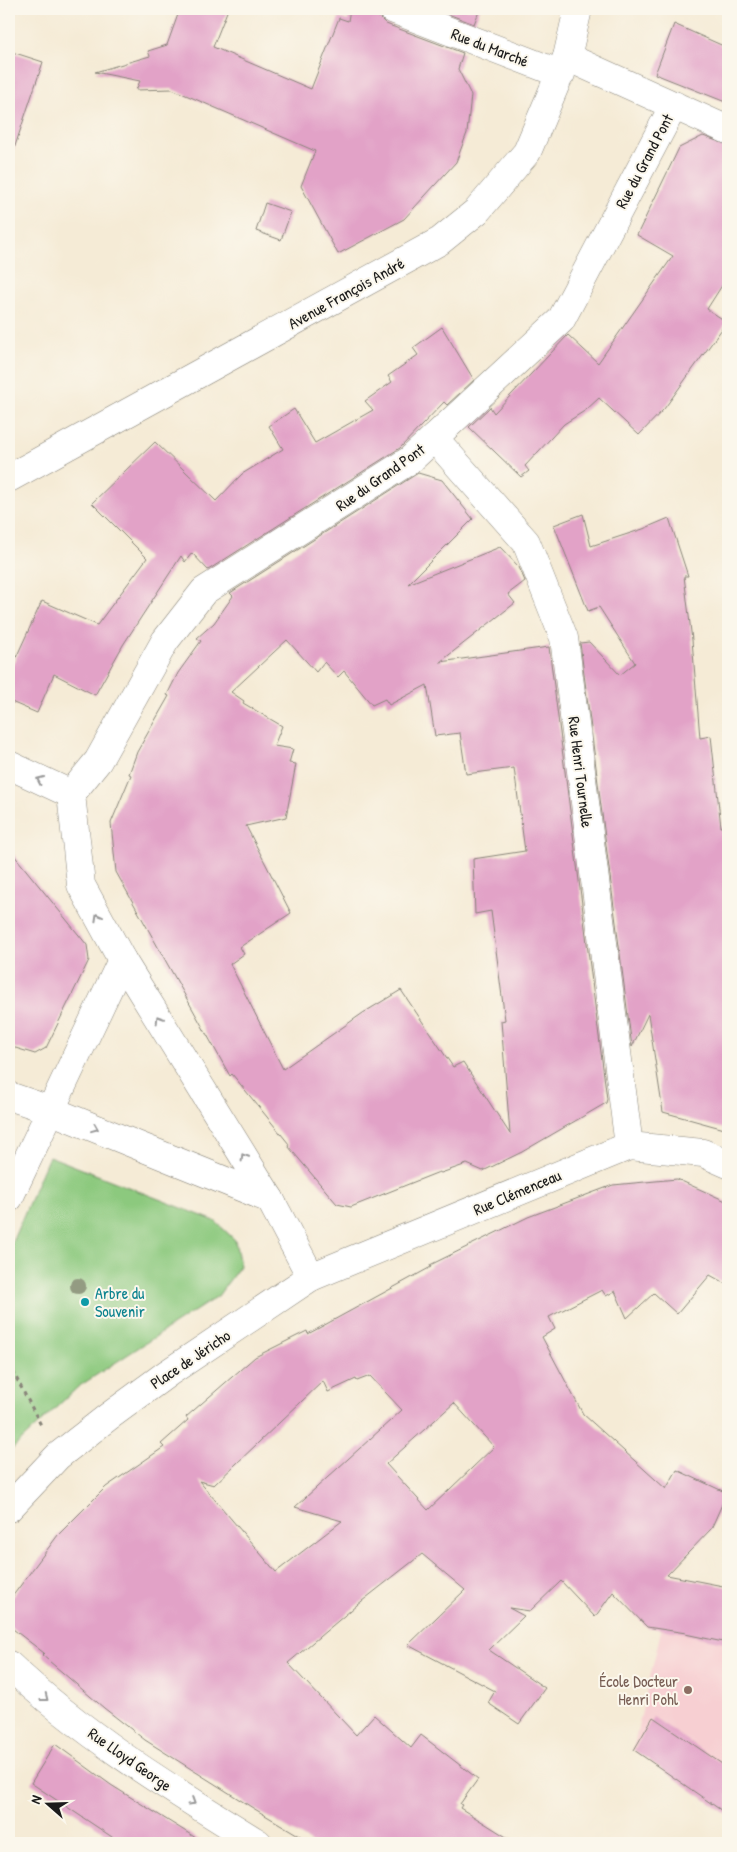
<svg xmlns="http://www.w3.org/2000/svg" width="737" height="1852" viewBox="0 0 737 1852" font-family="'Patrick Hand',sans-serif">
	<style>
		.built { fill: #f7cfd2 }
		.green { fill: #8cc97e; stroke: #54724d }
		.building { fill: #e2a2c7; fill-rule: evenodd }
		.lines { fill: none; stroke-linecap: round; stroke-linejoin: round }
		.minor-casing { stroke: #888479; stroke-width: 29 }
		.path { stroke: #888479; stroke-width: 3; stroke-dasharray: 4 4; stroke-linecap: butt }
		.minor { stroke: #fff; stroke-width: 28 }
		.tree { fill: #939b82 }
		.oneway { stroke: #999 }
		.culture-dot { fill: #0f9aa8; stroke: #fbf7ec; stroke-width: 2 }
		.education-dot { fill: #8d6e63; stroke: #fbf7ec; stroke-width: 2 }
		.labels { text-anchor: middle; stroke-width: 4; stroke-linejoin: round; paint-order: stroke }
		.street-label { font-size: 16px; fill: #1c1c1c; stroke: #fbf7ec }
		.culture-label { font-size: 16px; fill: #0d838f; stroke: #fbf7ec; text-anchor: start }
		.education-label { font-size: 16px; fill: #785e54; stroke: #fbf7ec; text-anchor: end }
	</style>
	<rect width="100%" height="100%" fill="#fbf7ec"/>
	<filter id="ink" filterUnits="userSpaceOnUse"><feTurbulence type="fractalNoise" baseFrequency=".02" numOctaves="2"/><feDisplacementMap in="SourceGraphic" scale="10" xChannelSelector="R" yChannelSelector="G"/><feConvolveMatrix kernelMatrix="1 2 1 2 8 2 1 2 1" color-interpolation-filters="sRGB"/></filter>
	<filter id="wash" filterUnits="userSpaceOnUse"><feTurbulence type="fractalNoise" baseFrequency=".0096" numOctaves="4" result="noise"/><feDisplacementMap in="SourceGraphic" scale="20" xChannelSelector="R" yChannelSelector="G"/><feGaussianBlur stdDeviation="1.12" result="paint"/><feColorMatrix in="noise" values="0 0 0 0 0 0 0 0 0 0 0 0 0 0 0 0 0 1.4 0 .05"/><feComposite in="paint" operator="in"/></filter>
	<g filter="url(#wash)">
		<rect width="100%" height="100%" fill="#f5ebd6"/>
		<!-- built -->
		<polygon class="built" points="674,1576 728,1588 728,1813 633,1749"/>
		<!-- green -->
		<polygon class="green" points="49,1156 215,1221 235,1240 240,1266 218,1296 78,1387 9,1452 9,1249"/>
		<g id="blocks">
			<!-- building -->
			<g class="building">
				<polygon points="180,9 228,9 213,47 311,89 339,18 348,21 350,9 377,9 380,18 386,24 463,53 458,69 471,95 467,133 456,162 404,219 338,254 301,186 315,151 172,89 136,90 140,81 95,72 150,56 148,51 167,45"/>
				<polygon points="435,9 480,9 474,24"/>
				<polygon points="674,24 728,48 728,103 655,74"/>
				<polygon points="9,51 43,62 14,149 9,148"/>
				<polygon points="703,136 728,145 728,276 707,309 727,322 664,409 639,435 599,398 586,410 564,424 525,466 529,471 521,477 469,427 490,407 494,413 568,335 598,363 673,256 637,235 679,148"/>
				<polygon points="265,203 291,212 281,240 256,231"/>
				<polygon points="442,327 474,380 447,405 444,402 400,448 208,570 192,553 185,562 181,556 123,645 95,695 54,674 37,713 9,701 9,673 42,601 97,625 147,558 92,503 155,442 216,501 242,474 283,449 269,426 294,409 315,443 373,410 365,401 392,382 388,376 418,355 413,348"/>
				<path d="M418,473L442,480L473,519L408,584L500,547L519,567L525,581L508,594L515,603L440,662L549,647L607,1099L606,1103L522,1152L483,1171L467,1164L441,1173L439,1172L351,1207L337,1204L288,1146L289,1144L232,1074L230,1076L116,872L111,823L131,775L129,774L137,752L169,696L167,695L178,673L201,641L197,638L214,623L233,596L230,593ZM287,640L316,672L324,662L338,677L344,671L372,705L385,699L389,705L427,685L435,736L460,733L466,774L514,768L525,851L473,859L475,914L491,911L505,1020L501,1021L510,1134L463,1062L453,1067L401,990L363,1013L283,1069L230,964L244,954L240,947L291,913L246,826L286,817L296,764L289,763L293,749L274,746L282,726L243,703L244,701L231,692Z"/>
				<polygon points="583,514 591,546 643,529 669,518 688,576 684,576 692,640 700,738 711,736 721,827 728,826 728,1130 663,1112 648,1014 632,1047 580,643 589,642 620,675 635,663 599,607 588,611 554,525"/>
				<polygon points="9,849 87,945 89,960 46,1048 35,1054 9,1046"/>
				<path d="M677,1179L728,1202V1285L710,1275L677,1314L654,1293L627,1318L615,1291L606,1296L602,1290L549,1317L555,1329L542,1337L583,1414L666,1489L677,1470L727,1493L711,1529L667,1575L728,1587V1643L685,1634L686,1633L647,1627L613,1592L595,1617L561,1581L530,1611L509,1608L524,1616L489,1650L545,1688L519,1724L488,1703L495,1691L408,1645L465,1590L422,1554L357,1605L288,1663L356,1735L374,1715L411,1748L421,1735L478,1779L460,1804L462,1805L460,1808L516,1843H312L253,1808L145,1740L104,1708L42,1655L44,1653L9,1626V1601L58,1535L106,1487L164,1447L161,1444L188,1420L186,1417L255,1357L307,1331L308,1334L431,1267L430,1265L528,1217L613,1185ZM370,1376L402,1410L295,1507L342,1521L276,1572L199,1481L214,1485L323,1381L328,1392L356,1379L357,1381ZM454,1403L494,1447L428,1510L386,1464Z"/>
				<polygon points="653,1717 728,1768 728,1815 634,1750"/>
				<polygon points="55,1744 111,1785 204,1843 121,1843 31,1783"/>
			</g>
		</g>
	</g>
	<g filter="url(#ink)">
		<use href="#blocks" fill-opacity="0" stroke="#888479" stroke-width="1"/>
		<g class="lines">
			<!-- minor casing -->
			<g class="minor-casing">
				<g id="minor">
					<polyline points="392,9 561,74"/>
					<polyline points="567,57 728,130"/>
					<polyline points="434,438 526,542 564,638 629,1146"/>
					<polyline points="9,478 440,241 477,211 527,152 567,57 578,9"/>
					<polyline points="9,765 71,794"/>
					<polyline points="9,1096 50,1110 270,1199"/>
					<polyline points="9,1198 122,960"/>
					<polyline points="311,1277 270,1199 122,960 81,885 71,794 98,761 165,641 204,591 410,460 561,320 674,105"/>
					<polyline points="9,1508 58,1456 108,1417 168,1373 311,1277 629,1146 703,1153 728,1164"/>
					<path d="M9,1665C84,1736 171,1789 258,1843"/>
				</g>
			</g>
			<!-- path -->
			<polyline class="path" points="9,1364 42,1427"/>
			<!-- minor -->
			<use href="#minor" class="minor"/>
		</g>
		<!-- trees -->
		<circle class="tree" cx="78" cy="1286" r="8"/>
		<!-- one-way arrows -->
		<defs><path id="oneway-chevron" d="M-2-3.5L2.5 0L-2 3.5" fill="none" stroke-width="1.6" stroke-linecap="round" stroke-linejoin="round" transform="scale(1.25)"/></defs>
		<g class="oneway">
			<use href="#oneway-chevron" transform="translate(40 780) rotate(-155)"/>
			<use href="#oneway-chevron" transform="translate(98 917) rotate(-119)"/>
			<use href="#oneway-chevron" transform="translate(159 1019) rotate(-122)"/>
			<use href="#oneway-chevron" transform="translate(95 1128) rotate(22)"/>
			<use href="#oneway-chevron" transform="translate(244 1157) rotate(-122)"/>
			<use href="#oneway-chevron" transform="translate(45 1698) rotate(38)"/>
			<use href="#oneway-chevron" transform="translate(192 1802) rotate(32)"/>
		</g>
	</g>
	<!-- markers -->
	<circle class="culture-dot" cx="85" cy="1302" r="5"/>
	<circle class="education-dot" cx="688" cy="1690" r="5"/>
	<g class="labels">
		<!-- street labels -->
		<g class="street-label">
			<text transform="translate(490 47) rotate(21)" y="6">Rue du Marché</text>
			<text transform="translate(644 161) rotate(-62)" y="6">Rue du Grand Pont</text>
			<text transform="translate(346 293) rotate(-29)" y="6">Avenue François André</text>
			<text transform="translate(380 477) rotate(-35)" y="6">Rue du Grand Pont</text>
			<text transform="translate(581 772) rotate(83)" y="6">Rue Henri Tournelle</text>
			<text transform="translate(517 1192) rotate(-23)" y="6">Rue Clémenceau</text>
			<text transform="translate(190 1359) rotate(-34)" y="6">Place de Jéricho</text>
			<text transform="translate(130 1759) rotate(35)" y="6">Rue Lloyd George</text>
		</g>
		<!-- culture labels -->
		<g class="culture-label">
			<text x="95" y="1299">Arbre du<tspan x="95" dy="18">Souvenir</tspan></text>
		</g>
		<!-- education labels -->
		<g class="education-label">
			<text x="678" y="1687">École Docteur<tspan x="678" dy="18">Henri Pohl</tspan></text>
		</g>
	</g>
	<!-- margin -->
	<rect width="737" height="1852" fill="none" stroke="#fbf7ec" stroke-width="30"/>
	<!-- north arrow -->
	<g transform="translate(48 1804) rotate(290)" stroke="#fbf7ec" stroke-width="4" paint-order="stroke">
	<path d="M0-4L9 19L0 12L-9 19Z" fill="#1c1c1c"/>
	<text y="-8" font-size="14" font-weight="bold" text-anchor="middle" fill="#1c1c1c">N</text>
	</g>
</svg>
